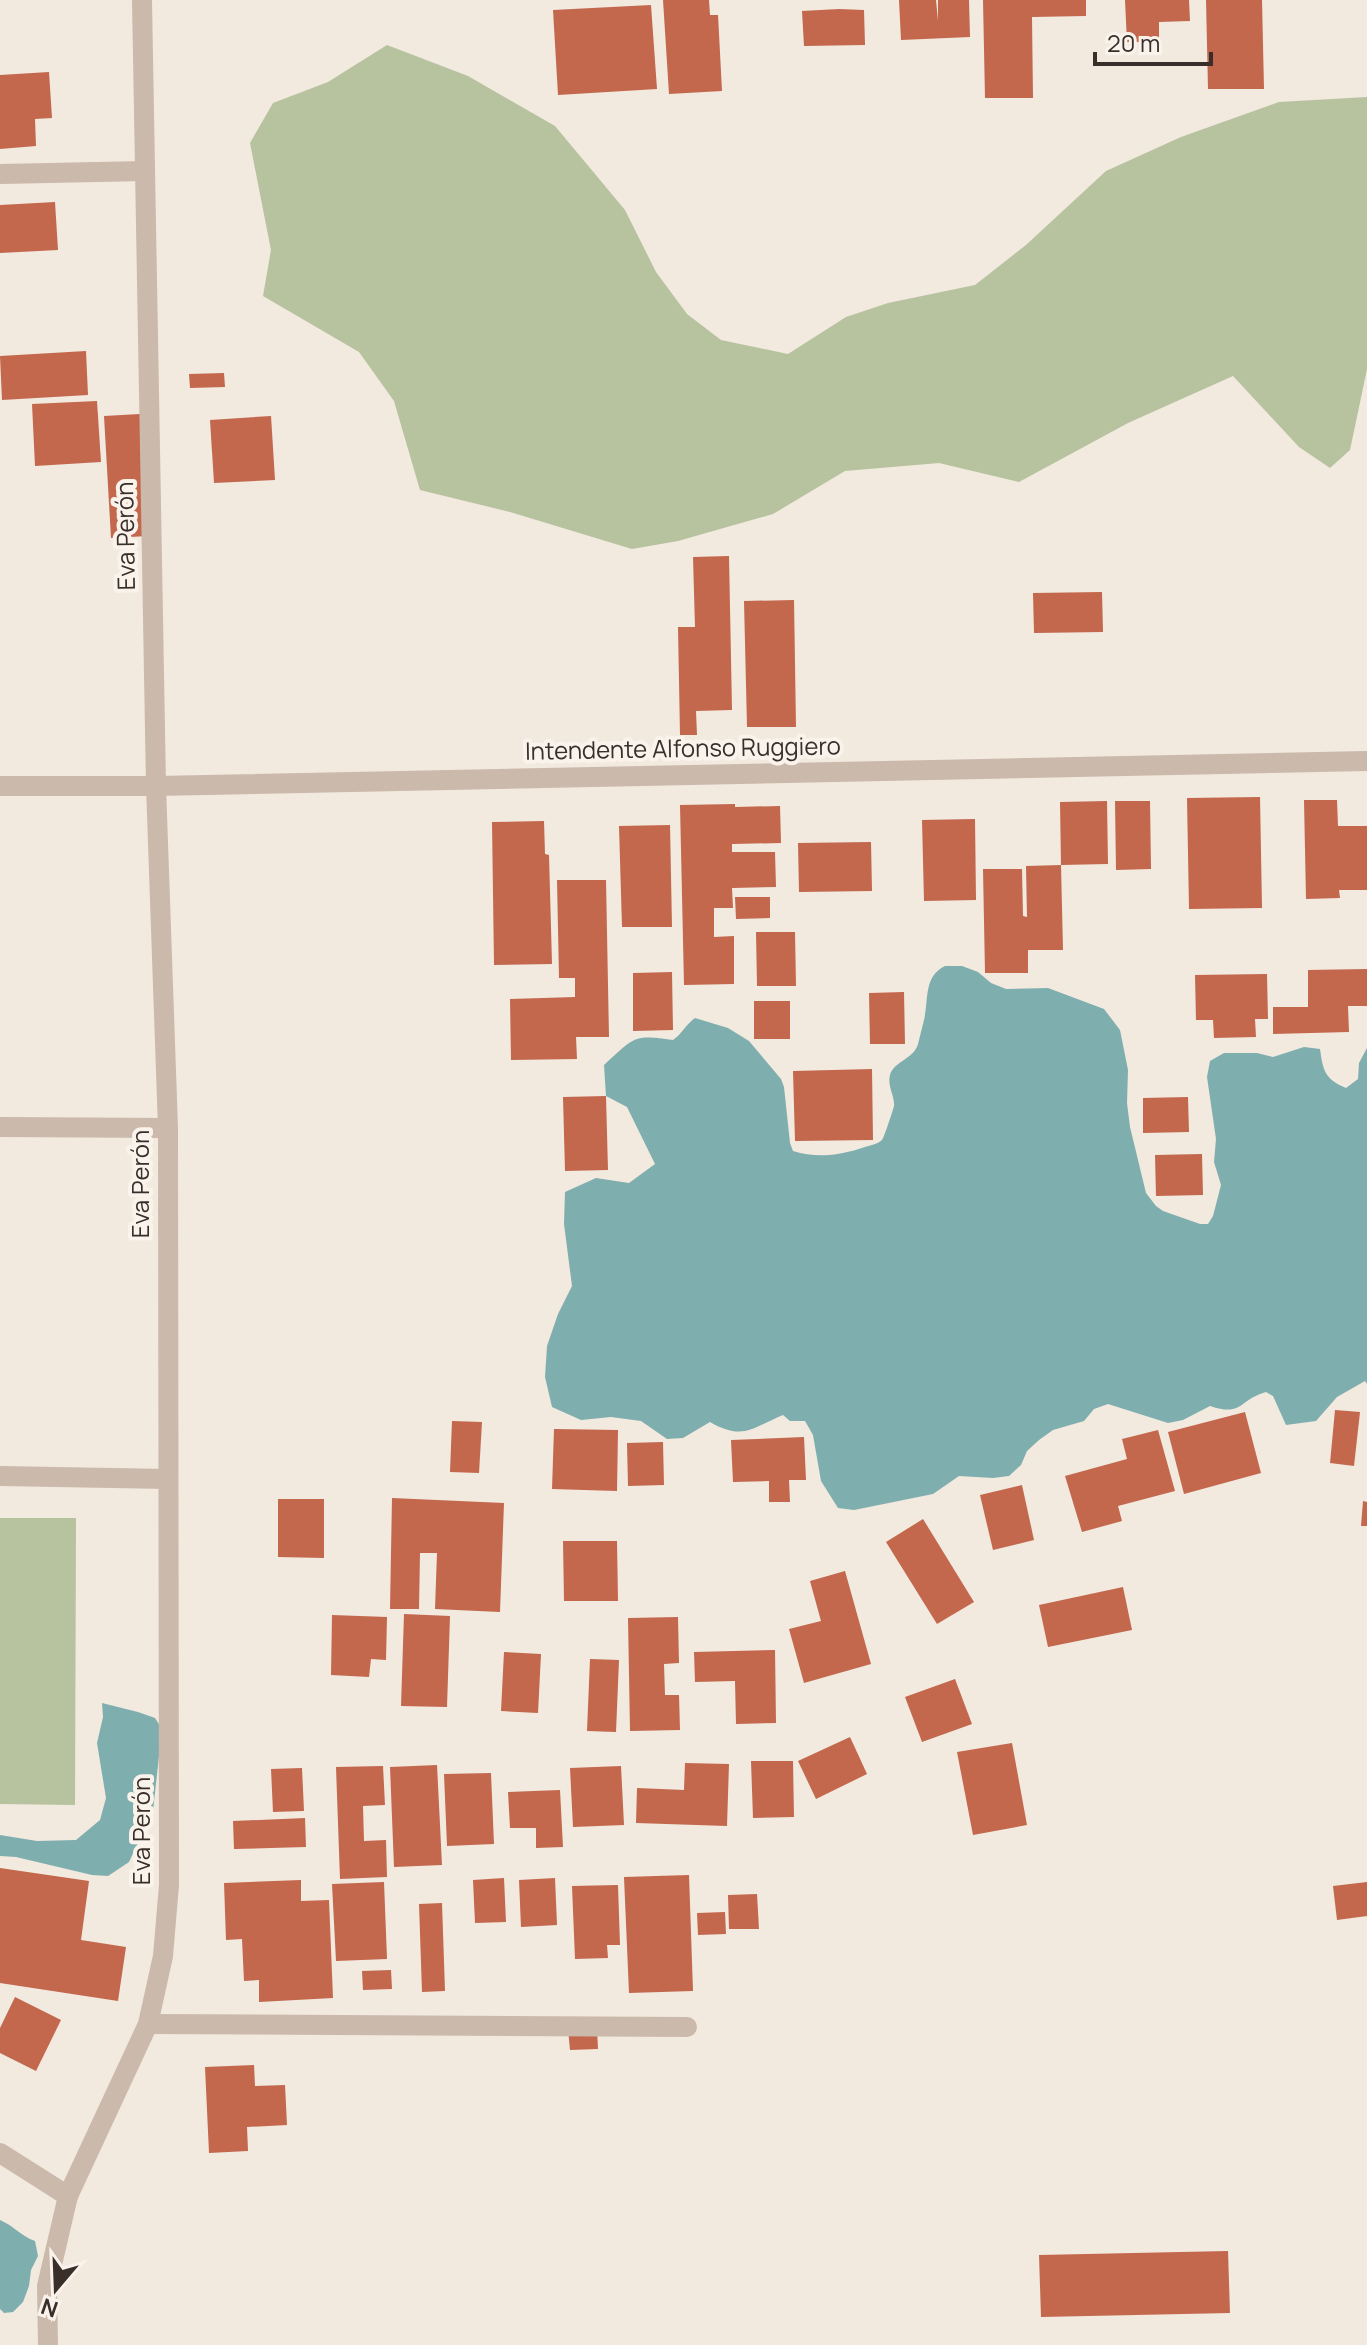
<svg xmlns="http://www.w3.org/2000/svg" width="1367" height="2345" viewBox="0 0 1367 2345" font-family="Manrope,sans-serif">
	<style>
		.green { fill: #b7c29f }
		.water { fill: #7faeaf }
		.building { fill: #c3674d }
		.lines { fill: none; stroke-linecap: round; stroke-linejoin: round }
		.service { stroke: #cbb9ab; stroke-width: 20 }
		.minor { stroke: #cbb9ab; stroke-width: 20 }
		.labels { text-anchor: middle; stroke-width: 8; stroke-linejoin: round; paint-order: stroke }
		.street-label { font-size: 24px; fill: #392e2a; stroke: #faf3ec }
	</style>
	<rect width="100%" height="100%" fill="#f2e9df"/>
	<!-- green -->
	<g class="green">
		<polygon points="387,45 468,76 555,126 625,210 656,272 687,314 721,340 788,354 846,317 888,303 975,285 1026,245 1106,171 1181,137 1279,102 1367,97 1367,369 1350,450 1330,468 1299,447 1233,376 1128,423 1019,482 939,463 845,471 773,514 678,541 632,549 510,512 420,490 394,401 359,352 263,296 271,250 250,143 273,103 328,82"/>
		<polygon points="0,1518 76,1518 75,1805 0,1804"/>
	</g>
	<!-- water -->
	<g class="water">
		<path d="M945,966H962L978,972L991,983L1006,989L1048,988L1104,1009L1120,1030L1128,1070L1127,1103L1130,1127L1146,1193L1156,1206L1163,1211L1200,1224H1208L1213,1216L1221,1185L1214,1162L1216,1139L1207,1077L1210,1061L1224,1053H1257L1273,1057L1304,1047L1320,1049C1323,1071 1325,1079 1346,1088L1358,1079L1359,1063L1367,1048V1384L1365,1381L1337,1397L1316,1421L1286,1425L1273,1396L1266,1392C1238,1400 1243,1417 1210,1406L1183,1420L1168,1423L1108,1404L1094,1409L1084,1421L1053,1430L1039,1440L1027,1451L1021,1465L1009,1476L993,1478L959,1476L933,1494L854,1510L838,1508L821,1481L813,1435L805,1421H790L783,1415C752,1428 743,1441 710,1422L683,1438L667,1439L641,1421L611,1417L581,1420L552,1407L545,1377L547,1346L558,1314L572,1286L564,1224L565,1192L596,1178L629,1183L655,1164L627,1107L606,1096L604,1065C634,1038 632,1034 673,1040C682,1034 686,1024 695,1018L728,1028L749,1041L781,1079L784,1087L790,1143L793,1151C818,1159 841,1155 865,1147C871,1145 878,1144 882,1140C884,1138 893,1110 894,1106C895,1096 887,1086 890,1075C894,1061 914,1059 918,1044C920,1036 922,1028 924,1020C929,1000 923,977 945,966Z"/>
		<polygon points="102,1703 138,1712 155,1718 162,1729 153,1811 129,1862 108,1876 92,1875 16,1857 0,1856 0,1835 37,1841 76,1840 100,1820 106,1798 97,1743 103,1717"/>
		<path d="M0,2220C14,2226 21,2236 35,2241L38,2256L31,2270L29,2286L23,2302L13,2312L4,2313L0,2309Z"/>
	</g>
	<!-- building -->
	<g class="building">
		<polygon points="663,0 709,0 710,15 718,15 722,91 669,94"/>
		<polygon points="899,0 936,0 938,21 938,0 969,0 970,37 901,40"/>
		<polygon points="983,0 1086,0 1086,16 1032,17 1033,98 985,98"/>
		<polygon points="1125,0 1189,0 1190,21 1159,22 1159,42 1127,42"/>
		<polygon points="1206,0 1262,0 1264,89 1208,89"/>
		<polygon points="651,5 657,89 558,95 553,10"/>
		<polygon points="839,9 864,10 865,45 804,46 802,11"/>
		<polygon points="49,72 52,118 35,119 36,146 0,149 0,75"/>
		<polygon points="55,202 58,250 0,253 0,205"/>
		<polygon points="86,351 88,395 2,400 0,356"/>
		<polygon points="224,373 225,387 190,388 189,374"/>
		<polygon points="97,401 101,462 35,466 32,404"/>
		<polygon points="140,414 148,536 111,538 104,416"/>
		<polygon points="271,416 275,480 214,483 210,420"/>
		<polygon points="729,556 732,710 696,711 697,735 680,735 678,627 695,627 693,557"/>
		<polygon points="1102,592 1103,632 1034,633 1033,593"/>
		<polygon points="794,600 796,727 747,727 744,601"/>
		<polygon points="1260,797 1262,908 1189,909 1187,798"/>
		<polygon points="1304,800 1337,800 1338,826 1367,826 1367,890 1339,890 1340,898 1306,899"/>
		<polygon points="1107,801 1108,864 1061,865 1060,802"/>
		<polygon points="1115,801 1150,801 1151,869 1116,870"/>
		<polygon points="735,804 735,807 780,806 781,843 732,844 732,852 775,852 776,887 732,888 733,908 714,908 714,937 734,936 734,984 684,985 680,805"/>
		<polygon points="975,819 976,900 924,901 922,820"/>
		<polygon points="544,821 545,854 549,855 552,964 494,965 492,822"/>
		<polygon points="670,825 672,927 622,927 619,826"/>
		<polygon points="871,842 872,891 799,892 798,843"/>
		<polygon points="1061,865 1063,950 1028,950 1028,973 985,973 983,869 1022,869 1023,916 1027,917 1026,866"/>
		<polygon points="557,880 606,880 609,1037 576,1037 577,1059 511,1060 510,999 575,997 575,978 559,978"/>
		<polygon points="735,897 770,897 770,918 736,919"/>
		<polygon points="756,932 795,932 796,986 757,986"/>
		<polygon points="1367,969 1367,1006 1348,1006 1349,1032 1273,1034 1273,1007 1308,1007 1308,970"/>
		<polygon points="672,972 673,1030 633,1031 633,973"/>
		<polygon points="1267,974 1268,1019 1255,1019 1256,1037 1214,1038 1213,1020 1196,1020 1195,975"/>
		<polygon points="904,992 905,1044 870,1044 869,993"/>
		<rect x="754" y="1001" width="36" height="38"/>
		<polygon points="872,1069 873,1140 795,1141 793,1071"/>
		<polygon points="606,1096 608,1170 565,1171 563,1097"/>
		<polygon points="1188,1097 1189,1132 1143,1133 1143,1098"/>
		<polygon points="1202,1154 1203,1195 1156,1196 1155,1155"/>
		<polygon points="1335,1410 1360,1412 1354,1466 1330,1463"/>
		<polygon points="1245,1412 1261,1473 1184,1494 1168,1432"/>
		<polygon points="452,1421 482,1422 479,1473 450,1472"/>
		<polygon points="554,1429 618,1430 617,1491 552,1489"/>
		<polygon points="1158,1430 1175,1491 1118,1506 1122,1521 1082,1532 1065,1476 1127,1459 1122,1439"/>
		<polygon points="804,1437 806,1480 789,1480 790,1502 769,1502 769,1481 733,1482 731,1440"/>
		<polygon points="663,1442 664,1485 628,1486 627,1443"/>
		<polygon points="1022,1485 1034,1540 993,1550 980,1495"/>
		<polygon points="392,1498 504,1503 500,1612 435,1609 437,1553 420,1553 419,1609 390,1609"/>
		<polygon points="278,1499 324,1499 324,1558 278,1557"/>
		<polygon points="1363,1501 1367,1502 1367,1526 1361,1526"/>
		<polygon points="923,1519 974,1602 937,1624 886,1542"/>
		<polygon points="563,1541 617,1541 618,1601 564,1601"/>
		<polygon points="845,1571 871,1664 804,1683 789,1629 821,1621 810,1581"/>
		<polygon points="1123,1587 1132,1630 1048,1647 1039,1605"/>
		<polygon points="404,1614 450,1616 447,1707 401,1706"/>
		<polygon points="332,1615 387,1617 386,1660 371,1659 369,1677 331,1675"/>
		<polygon points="678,1617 679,1663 664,1664 665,1695 679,1695 680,1730 630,1731 628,1618"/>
		<polygon points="775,1650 776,1723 736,1724 735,1681 695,1682 694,1652"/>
		<polygon points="504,1652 541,1654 538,1713 501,1711"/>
		<polygon points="590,1659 619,1660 616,1732 587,1731"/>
		<polygon points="955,1679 972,1724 922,1742 905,1697"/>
		<polygon points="850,1737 867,1774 816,1799 798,1761"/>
		<polygon points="1012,1743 1027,1825 973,1835 957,1752"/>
		<polygon points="751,1761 793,1761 794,1817 753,1818"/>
		<polygon points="685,1763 729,1764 727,1826 636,1823 637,1788 684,1790"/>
		<polygon points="437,1765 442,1865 394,1867 390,1767"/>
		<polygon points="383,1766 385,1805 363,1806 364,1841 386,1840 387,1877 340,1879 336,1767"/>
		<polygon points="621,1766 624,1825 573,1827 570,1768"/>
		<polygon points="302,1768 304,1811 273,1812 271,1769"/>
		<polygon points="491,1773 494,1844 447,1846 444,1774"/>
		<polygon points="560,1790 563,1847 536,1848 536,1828 510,1828 508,1792"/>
		<polygon points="305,1818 306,1847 234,1849 233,1821"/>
		<polygon points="0,1868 89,1881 81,1940 126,1947 118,2001 0,1983"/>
		<polygon points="689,1875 693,1991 629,1993 624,1877"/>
		<polygon points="504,1878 506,1922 475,1923 473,1880"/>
		<polygon points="555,1878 557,1925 521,1927 519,1880"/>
		<polygon points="301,1880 301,1901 329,1900 333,1998 259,2002 259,1980 244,1981 242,1939 226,1940 224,1883"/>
		<polygon points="384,1882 387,1959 336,1961 332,1884"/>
		<polygon points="1367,1882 1367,1916 1337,1920 1333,1886"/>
		<polygon points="618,1885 620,1945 607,1945 608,1958 575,1959 572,1886"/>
		<polygon points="757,1894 759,1929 729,1929 728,1895"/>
		<polygon points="442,1903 445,1991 422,1992 419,1904"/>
		<polygon points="725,1912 726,1934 698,1935 697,1913"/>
		<polygon points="391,1970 392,1989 363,1990 362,1971"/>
		<polygon points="15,1997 61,2020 36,2071 0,2053 0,2028"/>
		<polygon points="597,2028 598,2049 570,2050 568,2029"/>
		<polygon points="254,2065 255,2086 285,2085 287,2125 247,2127 248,2151 209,2153 205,2067"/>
		<polygon points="1228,2251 1230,2313 1041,2317 1039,2255"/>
	</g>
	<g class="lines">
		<!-- service -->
		<polyline class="service" points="148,2024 687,2027"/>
		<!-- minor -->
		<g class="minor">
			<polyline points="0,174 145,171"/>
			<polyline points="0,786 156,786 1367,761"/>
			<polyline points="0,1127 168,1128"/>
			<polyline points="0,1476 168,1479"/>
			<polyline points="0,2153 68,2196"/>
			<polyline points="48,2345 47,2286 68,2196 148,2024 163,1956 169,1885 168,1128 156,786 142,0"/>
		</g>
	</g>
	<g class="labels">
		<!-- street labels -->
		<g class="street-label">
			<text transform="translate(126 536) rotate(-91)" y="8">Eva Perón</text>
			<text transform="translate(683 749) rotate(-1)" y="8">Intendente Alfonso Ruggiero</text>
			<text transform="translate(141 1184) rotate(-90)" y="8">Eva Perón</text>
			<text transform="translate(142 1831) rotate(-90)" y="8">Eva Perón</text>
		</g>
	</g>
	<!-- north arrow -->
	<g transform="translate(56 2289) rotate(199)" stroke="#faf3ec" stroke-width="6" paint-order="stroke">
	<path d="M0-6L14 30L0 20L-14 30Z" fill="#392e2a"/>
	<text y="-12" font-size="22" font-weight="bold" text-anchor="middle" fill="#392e2a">N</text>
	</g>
	<!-- scale -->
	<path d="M1095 52v12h116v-12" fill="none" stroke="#392e2a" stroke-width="4"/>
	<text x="1107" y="52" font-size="24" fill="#392e2a" stroke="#faf3ec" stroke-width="6" paint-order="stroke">20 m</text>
</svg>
